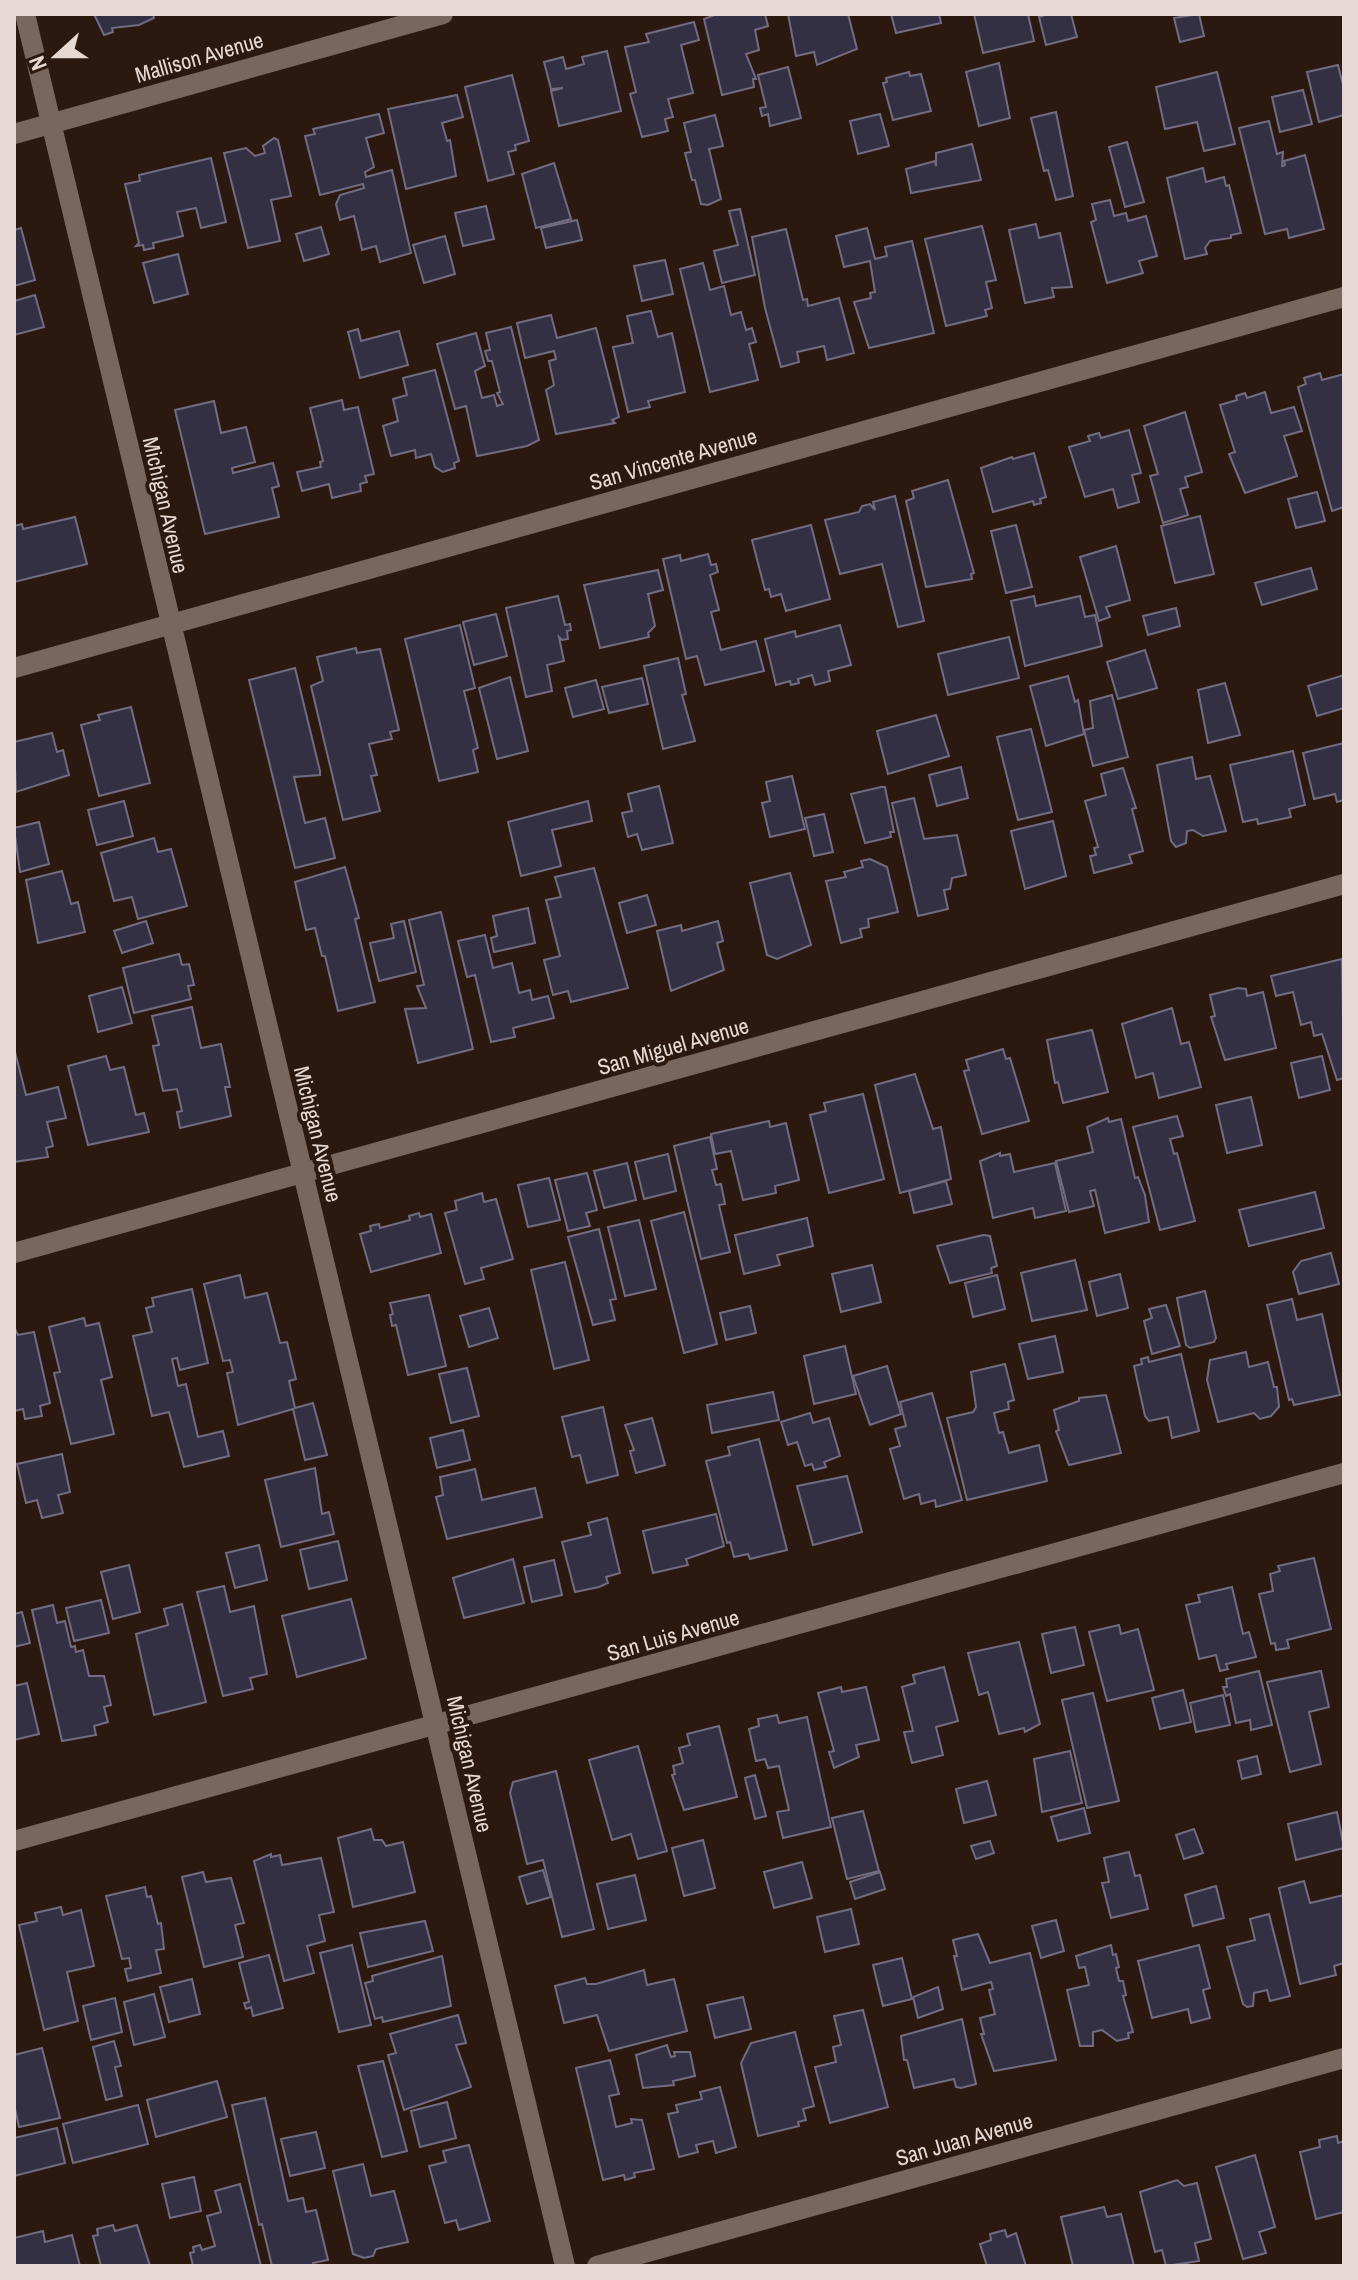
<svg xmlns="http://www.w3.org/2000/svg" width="1358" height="2280" viewBox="0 0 1358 2280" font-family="'Archivo Narrow',sans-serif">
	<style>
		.building { fill: #343043; stroke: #716c82; stroke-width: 2 }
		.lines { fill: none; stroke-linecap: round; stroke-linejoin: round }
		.minor { stroke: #79665c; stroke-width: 20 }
		.labels { text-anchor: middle; stroke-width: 8; stroke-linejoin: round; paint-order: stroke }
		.street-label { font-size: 22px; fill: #e6d9d3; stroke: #2b190f }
	</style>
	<rect width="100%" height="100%" fill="#2b190f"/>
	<!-- building -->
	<g class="building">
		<polygon points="94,14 153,14 154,18 139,25 112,28 113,32 104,35"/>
		<polygon points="717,14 765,14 768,26 755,30 759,50 746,54 756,79 753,79 754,87 722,95 704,19"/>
		<polygon points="788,14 848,14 857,49 817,65 814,52 796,56"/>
		<polygon points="891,14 939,14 941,23 896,33"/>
		<polygon points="974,14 1028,14 1034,41 983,53"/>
		<polygon points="1048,14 1071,14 1077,37 1046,45 1039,17"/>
		<polygon points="1199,14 1204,36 1180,42 1174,18"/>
		<polygon points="694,22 699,40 681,45 693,93 668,99 673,117 665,119 668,131 642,137 630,94 636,92 625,47 649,42 646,34"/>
		<polygon points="607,51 621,111 559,126 551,91 563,88 551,89 544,62 563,57 566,69 584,64 582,57"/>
		<polygon points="999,63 1010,118 979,126 966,72"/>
		<polygon points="1338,65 1344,89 1344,115 1319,122 1307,72"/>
		<polygon points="788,67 801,118 770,126 768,114 762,116 760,108 766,107 758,75"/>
		<polygon points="909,72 910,76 921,74 931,111 893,120 883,83 887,82 886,78"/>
		<polygon points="1217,72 1235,144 1204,151 1197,122 1165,129 1156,87"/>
		<polygon points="512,75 529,141 515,145 516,150 508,152 514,174 488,181 465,87"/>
		<polygon points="1303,90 1312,124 1280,132 1272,97"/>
		<polygon points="457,95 463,117 442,123 447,141 450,140 456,176 406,189 388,109"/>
		<polygon points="1056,112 1073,196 1056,200 1048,170 1044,171 1031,118"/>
		<polygon points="379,114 384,133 366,138 374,167 365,172 366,177 392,170 411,253 380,262 376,246 362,250 354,216 340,220 336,204 340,195 364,188 363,184 320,195 305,136 315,134 313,129"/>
		<polygon points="880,114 889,146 858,154 850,121"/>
		<polygon points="715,115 723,146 709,149 721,199 708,205 701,204 695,180 692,180 685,153 691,152 684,123"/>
		<polygon points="1269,121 1277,154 1283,152 1282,166 1285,165 1284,161 1305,155 1324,229 1289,238 1287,229 1265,234 1239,128"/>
		<polygon points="274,138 278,140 291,196 271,200 280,241 248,248 224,153 246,148 255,156 265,153 263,146"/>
		<polygon points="1127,142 1144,202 1125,207 1109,147"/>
		<polygon points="972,144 981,180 911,193 906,169 935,161 936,166 936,153"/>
		<polygon points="211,158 226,222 201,228 196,208 177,212 183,236 153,243 154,248 144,250 143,245 136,246 139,243 125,184 140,181 139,175"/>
		<polygon points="554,163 571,219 536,228 522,174"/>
		<polygon points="1203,168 1206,182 1224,177 1226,186 1229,185 1241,233 1231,235 1231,238 1210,241 1205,248 1207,254 1185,259 1167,178"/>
		<polygon points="1110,200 1114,216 1126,213 1128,221 1146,216 1157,256 1139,261 1143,273 1107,283 1091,222 1096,220 1092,204"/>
		<polygon points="486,206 494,239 463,246 455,213"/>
		<polygon points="740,209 755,275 722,283 714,251 738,245 729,211"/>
		<polygon points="577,220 582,240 546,248 541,228"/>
		<polygon points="1036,224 1039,238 1060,233 1072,287 1052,288 1054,297 1025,303 1009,230"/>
		<polygon points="982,226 996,280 986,282 992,308 985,310 987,316 946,326 925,239"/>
		<polygon points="321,227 329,254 304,261 296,234"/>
		<polygon points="21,228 35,280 14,286 14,230"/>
		<polygon points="867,228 875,259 887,256 885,247 912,241 934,333 869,348 854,302 871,298 870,293 875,292 870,261 844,267 836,236"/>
		<polygon points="786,229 803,300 807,299 808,306 839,298 854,353 827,360 824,346 797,352 799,362 781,367 765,308 752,237"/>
		<polygon points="445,236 455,274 424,283 413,245"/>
		<polygon points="178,254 188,294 154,303 143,263"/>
		<polygon points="665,260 673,294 642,301 634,266"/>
		<polygon points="703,263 710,290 724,286 731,315 741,312 746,330 752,328 756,342 749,344 758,380 710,392 680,269"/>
		<polygon points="35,295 44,327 14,335 14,301"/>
		<polygon points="651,311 658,337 672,333 685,392 648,401 650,407 628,412 613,347 633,343 627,316"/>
		<polygon points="551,315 557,338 596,328 619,417 612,420 615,423 556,434 546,390 554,385 549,361 556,359 554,351 525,358 517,323"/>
		<polygon points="511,327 539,440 527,446 477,456 466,406 455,409 437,344 476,333 485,366 475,371 482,398 494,395 497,406 503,404 497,393 500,392 492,361 488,361 485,351 490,350 486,333"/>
		<polygon points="358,329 361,341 399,331 408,365 360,378 348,332"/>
		<polygon points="435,370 459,461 454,463 455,468 443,472 435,467 431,454 416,458 415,450 391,456 383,426 398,421 393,399 407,395 403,378"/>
		<polygon points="1320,373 1322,380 1344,374 1344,507 1332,511 1298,387 1306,384 1304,378"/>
		<polygon points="1265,392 1271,413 1294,407 1302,431 1284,436 1297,476 1245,493 1229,454 1235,452 1220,405 1237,400 1236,396 1245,393 1247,398"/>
		<polygon points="342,400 344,410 358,407 374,474 365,476 367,482 360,484 361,491 332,498 329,484 302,491 297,472 321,467 320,462 323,461 310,408"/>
		<polygon points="214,401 221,433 246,427 255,462 232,468 233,473 273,463 279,486 272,488 279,517 205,534 175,410"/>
		<polygon points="1185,412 1202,472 1185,477 1188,487 1180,489 1188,515 1163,523 1150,476 1158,474 1144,426"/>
		<polygon points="1129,430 1141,473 1132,475 1139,502 1118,508 1113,489 1085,497 1069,447 1090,441 1088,436 1099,433 1101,438"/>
		<polygon points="1034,453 1046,497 1040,499 1041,503 1034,505 1033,501 993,512 981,468 1012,457 1013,459"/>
		<polygon points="948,480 974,573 971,574 972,579 926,587 906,501 914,498 912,491"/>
		<polygon points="1317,492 1325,521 1296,528 1288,499"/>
		<polygon points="895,496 924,621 898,627 882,564 840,574 825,520 859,512 862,506 870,504 875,510 873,502"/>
		<polygon points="1200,516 1214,574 1175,583 1161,526"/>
		<polygon points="75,517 87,564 14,582 14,526 22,524 23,529"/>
		<polygon points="811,525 830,599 786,611 781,594 771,597 769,589 765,590 752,540"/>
		<polygon points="1016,525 1032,587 1006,593 991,531"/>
		<polygon points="1116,546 1130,600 1106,607 1110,617 1099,621 1080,557"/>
		<polygon points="708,554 711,565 716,564 718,572 710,575 719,610 711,612 721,650 756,641 764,671 705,685 697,656 686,659 663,559 680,555 681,561"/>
		<polygon points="1311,568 1317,589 1262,605 1255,583"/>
		<polygon points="658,570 663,590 648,594 655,626 648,633 649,637 600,648 584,585"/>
		<polygon points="558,596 565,625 570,624 571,630 567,631 568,639 562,640 559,637 564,661 547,665 552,691 526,697 506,608"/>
		<polygon points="1034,596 1036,606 1080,596 1085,617 1095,615 1102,646 1025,666 1011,601"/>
		<polygon points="1176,608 1180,626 1148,635 1143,616"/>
		<polygon points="496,614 507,656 474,665 463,622"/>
		<polygon points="460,625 475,688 464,691 478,748 473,750 478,772 439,781 405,639"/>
		<polygon points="840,625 851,665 828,671 830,681 815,685 812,675 798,679 799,683 791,685 790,681 776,685 765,639 795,631 796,637"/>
		<polygon points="1009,637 1019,678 948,695 938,654"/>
		<polygon points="356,648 357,653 380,649 399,730 390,732 392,739 369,744 377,775 371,776 380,811 343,820 311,686 323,681 317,657"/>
		<polygon points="1145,650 1157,688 1118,699 1107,662"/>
		<polygon points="678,658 686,694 682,695 695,741 663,749 644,666"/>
		<polygon points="295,668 320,771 320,775 294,777 305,823 325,818 335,858 295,868 249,680"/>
		<polygon points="1344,675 1344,708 1317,716 1308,686"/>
		<polygon points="1068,676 1075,702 1078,700 1084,734 1046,746 1030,686"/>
		<polygon points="510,677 528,751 497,759 479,688"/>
		<polygon points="642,678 648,704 609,713 602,687"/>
		<polygon points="596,680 604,709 573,717 565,688"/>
		<polygon points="1225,683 1240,735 1208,743 1198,690"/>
		<polygon points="1112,695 1128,757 1093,766 1084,730 1093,728 1090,701"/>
		<polygon points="131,707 150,783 99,796 81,725 100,720 98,715"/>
		<polygon points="936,715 949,756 888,774 877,731"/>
		<polygon points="1031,729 1052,812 1018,820 997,737"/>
		<polygon points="52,733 57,752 63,750 69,775 16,792 14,742"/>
		<polygon points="1344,743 1344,800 1337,802 1335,794 1314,799 1303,753"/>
		<polygon points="1293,751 1305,805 1289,809 1291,817 1258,824 1257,819 1243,822 1230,765"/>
		<polygon points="1192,757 1196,779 1210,776 1226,831 1203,836 1193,830 1187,831 1186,843 1176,847 1171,841 1157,765"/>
		<polygon points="961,767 968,798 937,806 929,775"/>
		<polygon points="1123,768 1136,808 1132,809 1143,851 1129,855 1132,863 1094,873 1090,856 1096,855 1094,848 1098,847 1085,801 1106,795 1101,774"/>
		<polygon points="792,776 805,829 770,837 762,803 770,801 766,782"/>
		<polygon points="659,786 673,843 642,850 637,834 628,837 622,813 632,811 628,794"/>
		<polygon points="881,787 885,787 894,832 890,832 891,837 865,843 851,794"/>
		<polygon points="914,798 924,839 957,835 966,875 952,878 950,889 944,890 948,909 918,916 892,803"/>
		<polygon points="124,801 133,836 97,845 88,810"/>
		<polygon points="588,801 592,821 552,830 561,866 521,876 508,822"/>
		<polygon points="824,814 833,852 814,856 805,818"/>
		<polygon points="1053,821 1066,876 1025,889 1011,831"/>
		<polygon points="39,822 49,864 20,872 14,828"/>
		<polygon points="154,838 158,852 171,849 187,906 138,919 132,897 114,901 101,853"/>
		<polygon points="870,859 887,867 898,912 868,919 869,927 860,929 862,937 841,943 826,881 846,877 844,872 863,867 861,861"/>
		<polygon points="345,867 359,918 355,919 375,1002 338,1011 325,956 322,956 315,928 306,930 295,882"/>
		<polygon points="594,868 628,988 571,1002 568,991 553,995 544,960 560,956 546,900 561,897 555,877"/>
		<polygon points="62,871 71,904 78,902 85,932 38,943 26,880"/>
		<polygon points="790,873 811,945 777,959 767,955 750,883"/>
		<polygon points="647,895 656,925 627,933 619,903"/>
		<polygon points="528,908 535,943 494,952 491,938 497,936 493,916"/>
		<polygon points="441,912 473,1049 418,1063 405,1009 426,1008 417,986 424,985 409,920"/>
		<polygon points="146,921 153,943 122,953 114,931"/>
		<polygon points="404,921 416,972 379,981 370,943 394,938 391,924"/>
		<polygon points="718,921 723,941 717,943 724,970 671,991 657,931 681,925 682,931"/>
		<polygon points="485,935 493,968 512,963 519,993 530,990 532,1000 548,996 554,1018 513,1028 515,1037 491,1042 475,975 467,977 458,941"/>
		<polygon points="179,954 182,965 189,964 194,985 188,986 191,999 134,1013 123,968"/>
		<polygon points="1342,959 1344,1078 1337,1080 1322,1034 1314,1036 1311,1022 1301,1025 1293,992 1276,996 1271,976"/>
		<polygon points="122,987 132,1023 98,1032 89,996"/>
		<polygon points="1238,988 1246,989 1247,996 1263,992 1276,1048 1225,1060 1211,1017 1215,1016 1210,995"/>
		<polygon points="192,1007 201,1048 221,1044 230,1087 225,1087 231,1116 180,1128 177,1112 182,1111 177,1089 163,1091 153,1046 159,1045 152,1016"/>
		<polygon points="1172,1008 1181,1044 1189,1042 1201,1087 1159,1098 1153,1073 1136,1078 1122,1024"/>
		<polygon points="1092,1030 1108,1092 1063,1103 1058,1082 1055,1083 1047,1040"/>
		<polygon points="14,1048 26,1095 58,1087 66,1118 47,1122 53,1146 46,1148 48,1157 14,1162"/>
		<polygon points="1003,1049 1006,1059 1010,1058 1029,1121 982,1134 964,1071 969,1070 966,1060"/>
		<polygon points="106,1056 110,1070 124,1067 136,1115 144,1113 149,1132 88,1145 68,1066"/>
		<polygon points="1322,1056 1330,1090 1299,1098 1291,1063"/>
		<polygon points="915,1074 933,1129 941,1127 951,1179 900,1193 875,1085"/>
		<polygon points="863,1094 884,1179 829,1193 810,1115 826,1111 824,1103"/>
		<polygon points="1251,1097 1262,1145 1227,1153 1216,1105"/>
		<polygon points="1177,1116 1183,1136 1170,1139 1174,1154 1177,1153 1195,1221 1160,1230 1133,1127"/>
		<polygon points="1108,1118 1109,1122 1121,1119 1135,1178 1138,1177 1145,1195 1149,1222 1105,1233 1095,1190 1090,1191 1094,1206 1069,1212 1056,1161 1093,1152 1087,1127"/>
		<polygon points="769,1121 770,1127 786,1123 799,1180 775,1186 776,1193 743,1200 731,1151 715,1154 711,1134"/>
		<polygon points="710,1137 717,1169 712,1170 716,1185 721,1184 725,1204 719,1205 730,1252 701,1259 674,1146"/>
		<polygon points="1000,1153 1000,1156 1010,1154 1014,1172 1055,1163 1066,1211 1035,1218 1033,1208 993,1218 980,1161"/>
		<polygon points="668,1154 676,1191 644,1199 635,1162"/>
		<polygon points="627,1163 636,1200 604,1208 594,1171"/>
		<polygon points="587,1173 597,1210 586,1213 590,1226 568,1231 555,1180"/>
		<polygon points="549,1178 560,1220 528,1227 518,1185"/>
		<polygon points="946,1181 952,1204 914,1213 909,1191"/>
		<polygon points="1315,1192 1324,1228 1249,1246 1239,1210"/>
		<polygon points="482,1193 484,1202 496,1199 513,1259 481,1268 484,1279 465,1284 445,1213 457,1210 455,1201"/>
		<polygon points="684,1212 717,1344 684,1353 651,1221"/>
		<polygon points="419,1213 420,1217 431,1214 441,1253 371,1272 360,1234 371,1231 370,1226 379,1224 380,1228 410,1220 409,1216"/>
		<polygon points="807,1218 813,1246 777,1255 780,1265 744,1274 735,1235"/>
		<polygon points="639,1220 656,1289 625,1296 608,1227"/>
		<polygon points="599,1229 616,1299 610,1300 615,1320 593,1325 568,1237"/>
		<polygon points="983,1235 990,1236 997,1266 991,1268 992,1273 950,1283 937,1246"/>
		<polygon points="1331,1253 1339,1284 1299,1294 1293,1272 1301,1261"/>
		<polygon points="1075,1260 1087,1310 1032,1321 1021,1273"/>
		<polygon points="565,1262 589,1360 554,1369 531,1270"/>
		<polygon points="872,1265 881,1302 841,1312 832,1274"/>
		<polygon points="1120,1274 1128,1308 1097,1316 1089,1282"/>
		<polygon points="240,1275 245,1298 267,1293 280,1343 287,1342 296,1379 289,1381 295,1408 313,1403 327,1455 305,1460 293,1409 238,1425 227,1373 233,1372 230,1360 223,1361 204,1284"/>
		<polygon points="997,1275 1005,1309 973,1317 965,1283"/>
		<polygon points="192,1289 208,1363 180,1370 177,1358 172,1359 178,1386 186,1384 198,1437 223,1431 229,1456 184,1467 169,1412 152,1416 133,1336 152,1332 146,1308 154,1306 152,1298"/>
		<polygon points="1205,1291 1216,1338 1214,1342 1190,1348 1186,1345 1177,1298"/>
		<polygon points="429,1295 446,1366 408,1375 396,1325 392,1326 390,1315 393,1314 390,1303"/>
		<polygon points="1292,1299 1297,1320 1322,1314 1340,1395 1294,1405 1292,1399 1289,1400 1267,1305"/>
		<polygon points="1166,1305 1180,1346 1152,1354 1144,1321 1152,1318 1149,1309"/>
		<polygon points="750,1306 756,1333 726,1340 720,1313"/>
		<polygon points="489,1308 498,1338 469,1347 460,1316"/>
		<polygon points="84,1318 86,1326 99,1323 112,1377 101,1380 114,1434 71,1444 54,1373 60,1372 49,1327"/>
		<polygon points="14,1327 18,1335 34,1332 50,1403 40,1406 42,1416 25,1419 23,1409 14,1411"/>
		<polygon points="1055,1336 1063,1372 1028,1379 1019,1344"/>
		<polygon points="845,1346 856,1394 814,1404 804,1356"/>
		<polygon points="1246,1352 1249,1367 1268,1362 1274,1387 1277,1387 1279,1407 1271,1416 1260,1419 1254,1413 1218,1422 1207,1380 1210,1360"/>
		<polygon points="1181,1354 1199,1431 1172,1438 1168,1417 1149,1421 1145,1416 1134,1366 1142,1364 1141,1359 1148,1357 1149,1362"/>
		<polygon points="1005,1364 1014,1400 1008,1402 1009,1409 994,1413 999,1433 1003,1432 1009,1453 1039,1445 1047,1481 967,1500 947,1418 973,1412 976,1407 971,1372"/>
		<polygon points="887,1366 901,1414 870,1425 853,1376"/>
		<polygon points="467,1368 479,1416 451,1423 439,1374"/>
		<polygon points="773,1392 779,1420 712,1433 707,1405"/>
		<polygon points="932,1393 962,1500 936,1507 935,1500 921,1504 919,1494 904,1499 890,1449 900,1446 895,1429 906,1426 900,1402"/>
		<polygon points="1106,1395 1121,1453 1069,1465 1056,1431 1059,1430 1054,1410 1079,1401 1079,1398"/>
		<polygon points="603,1407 618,1475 587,1483 580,1455 572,1457 562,1417"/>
		<polygon points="810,1413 813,1423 829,1418 840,1456 824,1462 826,1467 814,1470 812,1464 805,1466 797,1442 788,1445 781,1422"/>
		<polygon points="652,1418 665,1465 636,1473 630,1451 634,1450 625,1425"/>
		<polygon points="463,1430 470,1460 437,1468 430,1438"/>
		<polygon points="759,1439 787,1550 750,1559 748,1554 734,1557 730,1542 727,1543 706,1461 730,1455 728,1447"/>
		<polygon points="62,1454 70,1492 58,1495 63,1513 42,1518 37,1500 26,1503 17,1464"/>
		<polygon points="315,1468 322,1514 329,1512 334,1534 281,1547 265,1480"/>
		<polygon points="475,1469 482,1500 535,1488 542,1517 447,1539 436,1497 443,1495 440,1477"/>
		<polygon points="847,1476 862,1532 813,1545 797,1486"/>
		<polygon points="716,1514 724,1546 686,1559 688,1565 653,1573 643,1531"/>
		<polygon points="607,1518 620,1573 606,1577 608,1583 599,1587 575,1592 562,1542 591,1535 588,1523"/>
		<polygon points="338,1541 347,1580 309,1589 300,1550"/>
		<polygon points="259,1545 267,1580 235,1588 226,1553"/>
		<polygon points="1314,1558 1331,1629 1287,1640 1289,1648 1276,1650 1275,1643 1271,1644 1259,1594 1273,1591 1270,1574 1280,1571 1278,1566"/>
		<polygon points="513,1559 524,1603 464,1618 453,1578"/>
		<polygon points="554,1560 562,1595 532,1602 524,1567"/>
		<polygon points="129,1565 140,1612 113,1619 101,1572"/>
		<polygon points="224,1586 230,1612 254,1606 267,1674 250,1678 253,1689 223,1696 197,1592"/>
		<polygon points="1232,1587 1243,1634 1249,1632 1256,1657 1226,1664 1228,1669 1220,1671 1216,1655 1199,1659 1186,1605 1200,1602 1198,1595"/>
		<polygon points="351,1599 366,1658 297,1677 282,1616"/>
		<polygon points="101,1600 109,1633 74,1641 66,1608"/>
		<polygon points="182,1604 206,1702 154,1715 136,1634 168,1625 164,1609"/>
		<polygon points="53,1605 57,1623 65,1621 71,1647 75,1646 76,1652 83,1650 89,1676 104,1676 111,1705 104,1707 108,1722 94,1726 96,1735 62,1741 32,1610"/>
		<polygon points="22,1612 30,1643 14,1647 14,1614"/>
		<polygon points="1119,1625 1121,1634 1138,1629 1154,1690 1107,1701 1089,1632"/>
		<polygon points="1075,1627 1084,1665 1051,1673 1042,1634"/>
		<polygon points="1019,1642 1040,1724 1025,1732 1024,1728 999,1734 988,1692 979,1695 968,1653"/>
		<polygon points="944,1667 958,1721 936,1727 943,1755 912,1763 904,1732 913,1731 902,1687 915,1683 913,1675"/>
		<polygon points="1259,1671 1272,1725 1251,1730 1250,1720 1236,1723 1230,1694 1226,1696 1223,1687 1227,1687 1226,1679"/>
		<polygon points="1321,1671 1329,1707 1309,1712 1321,1764 1290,1772 1267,1682"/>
		<polygon points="27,1683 39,1734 14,1740 14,1686"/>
		<polygon points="841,1687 842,1692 866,1687 879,1740 856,1745 859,1757 834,1768 829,1752 834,1751 818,1693"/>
		<polygon points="1183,1690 1191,1722 1160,1729 1152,1698"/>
		<polygon points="1093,1693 1119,1801 1087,1808 1062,1700"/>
		<polygon points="1223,1695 1230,1725 1196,1732 1190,1703"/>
		<polygon points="777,1715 779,1723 807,1717 831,1827 783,1838 777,1812 789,1810 779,1766 768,1768 765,1759 756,1761 749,1729 759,1726 758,1719"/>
		<polygon points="719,1726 737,1797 684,1810 672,1775 675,1774 673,1766 683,1763 679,1748 690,1745 687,1734"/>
		<polygon points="638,1746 667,1851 638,1859 631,1834 612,1840 589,1760"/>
		<polygon points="1070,1751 1082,1803 1042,1812 1034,1759"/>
		<polygon points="1257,1756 1261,1774 1242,1779 1238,1761"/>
		<polygon points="556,1771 594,1929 562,1937 543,1860 527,1864 510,1793 513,1782"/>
		<polygon points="755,1775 766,1816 755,1819 745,1778"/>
		<polygon points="987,1781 996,1815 964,1823 956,1789"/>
		<polygon points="1084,1808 1090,1833 1058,1841 1051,1817"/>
		<polygon points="863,1811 879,1871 847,1879 832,1818"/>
		<polygon points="1337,1812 1344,1848 1296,1860 1288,1824"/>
		<polygon points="371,1829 374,1840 382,1840 386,1846 403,1842 415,1892 353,1907 338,1838"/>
		<polygon points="1194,1829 1203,1853 1184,1859 1176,1835"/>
		<polygon points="703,1840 715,1888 684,1896 672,1848"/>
		<polygon points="990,1841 994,1853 976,1859 971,1846"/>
		<polygon points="1129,1852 1135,1876 1140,1875 1148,1909 1111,1918 1102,1883 1109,1882 1104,1858"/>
		<polygon points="271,1854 271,1857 280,1855 282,1865 321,1858 334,1912 319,1915 325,1941 307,1946 314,1973 284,1981 254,1861"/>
		<polygon points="802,1862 812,1898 774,1908 764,1872"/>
		<polygon points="543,1870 551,1897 527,1904 519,1877"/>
		<polygon points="203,1872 206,1882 231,1878 244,1923 235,1925 243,1957 204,1967 182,1877"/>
		<polygon points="880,1872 885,1889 855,1899 850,1882"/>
		<polygon points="635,1875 646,1920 608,1929 597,1884"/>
		<polygon points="1304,1881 1310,1903 1344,1895 1344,1963 1334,1966 1336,1975 1300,1984 1279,1888"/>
		<polygon points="1216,1886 1224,1918 1193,1926 1185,1895"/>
		<polygon points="145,1887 147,1897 151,1896 158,1924 161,1923 164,1949 156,1950 161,1973 128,1981 125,1969 131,1968 129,1958 122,1959 106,1896"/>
		<polygon points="61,1907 63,1915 81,1910 94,1966 67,1972 78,2021 44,2030 19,1925 37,1921 35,1913"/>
		<polygon points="851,1909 859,1944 825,1952 817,1917"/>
		<polygon points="1269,1914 1290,1996 1270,2001 1267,1990 1254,1993 1253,2006 1247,2007 1243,2004 1227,1947 1255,1940 1250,1919"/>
		<polygon points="1056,1920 1064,1951 1041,1958 1032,1926"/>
		<polygon points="425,1921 433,1951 368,1967 360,1933"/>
		<polygon points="978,1934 990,1963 1030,1953 1056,2060 994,2071 981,2034 984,2034 980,2018 995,2014 989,1990 993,1989 991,1982 962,1990 954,1956 957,1956 953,1940"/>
		<polygon points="352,1945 371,2025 339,2032 320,1953"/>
		<polygon points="1111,1945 1113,1955 1116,1954 1119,1967 1116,1968 1119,1981 1123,1981 1126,1995 1123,1996 1133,2032 1128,2033 1129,2038 1117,2041 1102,2030 1093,2032 1093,2046 1080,2046 1067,1990 1089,1985 1085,1967 1079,1968 1076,1956"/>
		<polygon points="1199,1945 1210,1988 1203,1990 1210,2018 1191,2023 1188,2009 1152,2018 1138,1961"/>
		<polygon points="269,1955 283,2008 253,2016 251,2007 246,2009 244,2003 249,2002 239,1963"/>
		<polygon points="442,1956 451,2006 383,2022 382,2017 375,2019 365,1983 373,1981 372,1976"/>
		<polygon points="902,1958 912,1999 883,2006 873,1965"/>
		<polygon points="644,1970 647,1985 674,1979 687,2031 609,2051 597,2015 564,2023 555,1986 585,1978 587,1984 596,1984"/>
		<polygon points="192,1979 200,2014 169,2022 160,1987"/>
		<polygon points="938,1987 943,2009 918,2018 913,1997"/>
		<polygon points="154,1994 165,2037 134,2045 124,2002"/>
		<polygon points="743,1997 751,2029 715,2038 707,2005"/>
		<polygon points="115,1998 122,2032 91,2040 83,2006"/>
		<polygon points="863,2010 888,2107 830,2123 815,2067 836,2062 833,2047 841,2045 834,2016"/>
		<polygon points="458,2015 466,2043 456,2045 471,2087 404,2110 388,2055 396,2053 390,2034"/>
		<polygon points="962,2019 976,2084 961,2088 956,2087 954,2079 914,2088 907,2060 904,2060 901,2036"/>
		<polygon points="795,2032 814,2106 803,2109 806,2120 798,2122 799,2126 758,2136 741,2063 751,2043"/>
		<polygon points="114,2041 121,2066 115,2067 122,2096 106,2100 93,2047"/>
		<polygon points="667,2045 671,2057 675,2056 674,2052 690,2052 695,2076 673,2081 674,2085 643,2088 636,2055"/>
		<polygon points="42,2048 60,2118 19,2127 14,2104 14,2055"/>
		<polygon points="610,2060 619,2094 609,2096 616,2127 632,2123 631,2119 642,2120 654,2169 634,2173 635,2177 625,2180 624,2175 603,2180 576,2068"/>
		<polygon points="383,2061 407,2151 382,2157 358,2066"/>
		<polygon points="217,2081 227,2117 156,2137 147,2100"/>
		<polygon points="720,2087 736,2147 716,2153 713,2141 696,2145 698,2152 679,2157 668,2114 678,2112 676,2105 702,2099 700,2092"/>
		<polygon points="265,2098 288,2201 303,2198 306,2212 316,2210 328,2260 313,2263 314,2266 272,2266 262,2224 259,2225 232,2105"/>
		<polygon points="447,2102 456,2138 420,2147 411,2111"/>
		<polygon points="138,2105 148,2144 73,2163 63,2124"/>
		<polygon points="57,2128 65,2163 14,2176 14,2138"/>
		<polygon points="316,2132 325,2168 290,2176 281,2139"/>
		<polygon points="1337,2136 1338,2143 1344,2141 1344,2212 1316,2219 1300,2152 1320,2147 1319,2140"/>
		<polygon points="469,2145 490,2221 459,2230 456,2220 445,2223 429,2166 446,2162 443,2151"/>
		<polygon points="1255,2155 1275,2227 1259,2232 1266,2253 1243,2259 1216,2167"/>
		<polygon points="363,2164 371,2196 394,2191 408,2242 376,2249 373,2256 364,2258 353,2254 333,2171"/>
		<polygon points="194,2177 201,2211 170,2218 162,2184"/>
		<polygon points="1177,2180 1184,2186 1197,2183 1211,2239 1195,2243 1199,2261 1166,2266 1162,2250 1155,2252 1140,2192"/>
		<polygon points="240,2184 261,2266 193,2266 190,2253 194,2252 193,2247 200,2245 202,2250 215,2246 207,2216 221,2212 215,2191"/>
		<polygon points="1104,2207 1107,2217 1121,2214 1134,2266 1073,2266 1061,2217"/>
		<polygon points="113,2225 115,2231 137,2225 150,2266 101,2266 93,2236 98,2235 97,2229"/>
		<polygon points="1005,2230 1007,2237 1016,2233 1026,2266 987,2266 980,2244 991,2240 990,2234"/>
		<polygon points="43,2231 45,2242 72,2235 80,2266 15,2266 14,2238"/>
	</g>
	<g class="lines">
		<!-- minor -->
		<g class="minor">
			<polyline points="25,14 565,2266"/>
			<polyline points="14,134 443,14"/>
			<polyline points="14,668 1344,297"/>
			<polyline points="14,1253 1344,884"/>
			<polyline points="14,1841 1344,1473"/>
			<polyline points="597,2266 1344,2058"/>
		</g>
	</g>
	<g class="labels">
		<!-- street labels -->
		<g class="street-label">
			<text transform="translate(199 57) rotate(-16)" y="8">Mallison Avenue</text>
			<text transform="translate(673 459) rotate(-16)" y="8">San Vincente Avenue</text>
			<text transform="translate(166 505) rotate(77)" y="8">Michigan Avenue</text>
			<text transform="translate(673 1046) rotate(-16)" y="8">San Miguel Avenue</text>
			<text transform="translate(318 1134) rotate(76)" y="8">Michigan Avenue</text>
			<text transform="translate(673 1635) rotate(-16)" y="8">San Luis Avenue</text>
			<text transform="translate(470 1764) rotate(77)" y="8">Michigan Avenue</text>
			<text transform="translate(964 2139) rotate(-16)" y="8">San Juan Avenue</text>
		</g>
	</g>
	<!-- border -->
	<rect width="1358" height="2280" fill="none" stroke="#e6d9d3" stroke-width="32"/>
	<!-- north arrow -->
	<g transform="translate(56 56) rotate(249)" stroke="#2b190f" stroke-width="6" paint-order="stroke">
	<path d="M0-6L14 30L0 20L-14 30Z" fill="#e6d9d3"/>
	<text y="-12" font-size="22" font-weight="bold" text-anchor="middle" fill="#e6d9d3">N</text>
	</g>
</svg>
